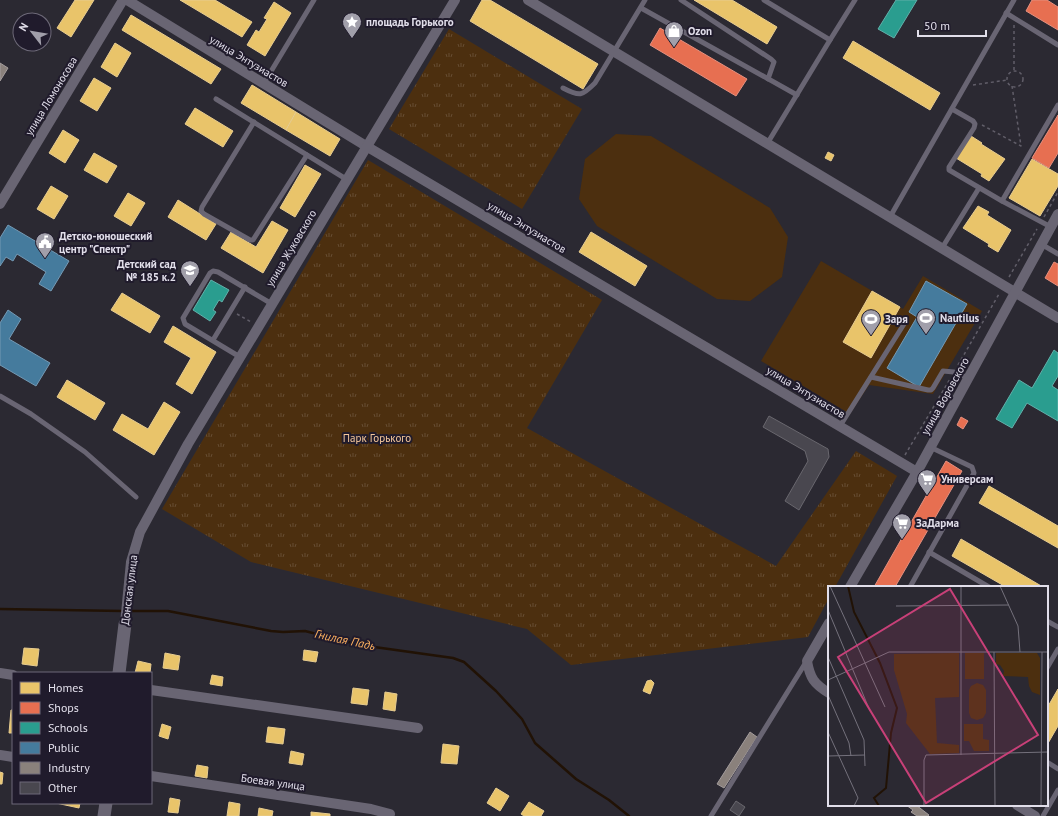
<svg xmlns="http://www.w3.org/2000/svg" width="1058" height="816" viewBox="0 0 1058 816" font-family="'PT Sans',sans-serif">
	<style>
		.park { fill: url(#park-tufts) }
		.pitch { fill: #4c2f0f }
		.homes { fill: #e9c46a; stroke: #e7cc90 }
		.shops { fill: #e76f51; stroke: #e5907f }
		.schools { fill: #2a9d8f; stroke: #61b0aa }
		.public { fill: #457b9d; stroke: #7499b4 }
		.industry { fill: #8a817c; stroke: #a49d9d }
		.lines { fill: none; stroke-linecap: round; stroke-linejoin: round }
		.stream { stroke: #211205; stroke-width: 2.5 }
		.building { fill: #49474f; stroke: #69676e }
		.path { stroke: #615e69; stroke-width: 1.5; stroke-dasharray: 3 3; stroke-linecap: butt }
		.service { stroke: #696573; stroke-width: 5 }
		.minor { stroke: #696573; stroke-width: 10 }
		.tertiary { stroke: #696573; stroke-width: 13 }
		.labels { text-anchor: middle; stroke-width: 4; stroke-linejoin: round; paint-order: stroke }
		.poi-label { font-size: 11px; font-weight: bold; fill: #e1deea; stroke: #201b2c; text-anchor: start }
		.street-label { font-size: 11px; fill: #e1deea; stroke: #201b2c }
		.park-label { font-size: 11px; fill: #f6c89b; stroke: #201b2c }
		.water-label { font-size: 12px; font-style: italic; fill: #fbaf5f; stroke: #201b2c }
		.inset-river { fill: none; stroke: #211205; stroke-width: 2 }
		.inset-road { fill: none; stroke: #74717c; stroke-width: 1 }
		.view { fill: #c84078; fill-opacity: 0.15; stroke: #c84078; stroke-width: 2 }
		.inset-edge { fill: none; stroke: #e1deea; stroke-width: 2 }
	</style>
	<defs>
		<pattern id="park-tufts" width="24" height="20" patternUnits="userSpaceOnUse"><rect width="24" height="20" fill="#4c2f0f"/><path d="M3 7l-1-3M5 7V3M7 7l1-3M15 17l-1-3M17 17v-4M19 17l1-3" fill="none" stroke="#664d32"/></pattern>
	</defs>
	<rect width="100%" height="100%" fill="#2b2932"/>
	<!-- park -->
	<g class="park">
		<polygon points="449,29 582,109 522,209 389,129"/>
		<polygon points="368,160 602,300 527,428 776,566 856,451 897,476 835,587 829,587 829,598 808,637 571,665 527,629 251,562 162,509"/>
	</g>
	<!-- pitch -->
	<g class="pitch">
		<polygon points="616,134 651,136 770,208 788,237 782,277 750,301 717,299 597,226 579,199 585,159"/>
		<polygon points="821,261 903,309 923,276 982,311 933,394 869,385 850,414 761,361"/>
	</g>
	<!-- homes -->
	<g class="homes">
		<polygon points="75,0 94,0 71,37 57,28"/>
		<polygon points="180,0 215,0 252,22 242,37"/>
		<polygon points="482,0 490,0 598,64 583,89 470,21"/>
		<polygon points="694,0 732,0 777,27 767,44"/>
		<polygon points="274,2 291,13 265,56 247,45 256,30 259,32 267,19 264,18"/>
		<polygon points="131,15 221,69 211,84 122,30"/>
		<polygon points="853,41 940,93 930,110 843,58"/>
		<polygon points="115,43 131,53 117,77 101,67"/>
		<polygon points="94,78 111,88 97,111 80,101"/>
		<polygon points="252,85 296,112 286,130 241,103"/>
		<polygon points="195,108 233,131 223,147 185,124"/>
		<polygon points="296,112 340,139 330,156 286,130"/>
		<polygon points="63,130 79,140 65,163 49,153"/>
		<polygon points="971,136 982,143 981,144 1005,159 989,181 981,176 982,174 956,158"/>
		<polygon points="828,152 834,155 831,161 825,158"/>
		<polygon points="94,153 117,166 107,183 84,170"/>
		<polygon points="1032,159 1058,174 1058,186 1040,216 1009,198"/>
		<polygon points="305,165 321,174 295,217 280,208"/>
		<polygon points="51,186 68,196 54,219 37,209"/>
		<polygon points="128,193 145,203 131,226 114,216"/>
		<polygon points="178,200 216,224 206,240 168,217"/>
		<polygon points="978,206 989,212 987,215 1011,230 998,252 988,246 989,244 963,228"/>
		<polygon points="272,221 288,230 263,273 221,248 231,232 256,247"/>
		<polygon points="591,232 647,266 635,286 579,252"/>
		<polygon points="872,291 900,307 871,358 843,342"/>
		<polygon points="122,293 160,316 150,333 111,310"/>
		<polygon points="173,326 216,352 192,394 176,384 191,358 164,342"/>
		<polygon points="67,380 105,403 95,420 57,397"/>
		<polygon points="164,402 180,412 154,455 113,430 122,414 148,429"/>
		<polygon points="989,486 1058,526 1058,548 979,503"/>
		<polygon points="961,539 1043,587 1006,587 952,556"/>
		<polygon points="24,648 39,649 37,666 22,664"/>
		<polygon points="304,650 318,652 316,662 303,660"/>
		<polygon points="165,653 180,656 178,670 163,668"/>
		<polygon points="138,661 151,664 150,673 135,673"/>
		<polygon points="212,675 223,677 222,686 210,684"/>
		<polygon points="651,680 654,683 650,694 643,691 647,681"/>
		<polygon points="353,688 369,690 367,705 351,703"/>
		<polygon points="1058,689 1058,726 1047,745 1047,708"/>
		<polygon points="385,692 397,694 395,711 383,709"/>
		<polygon points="11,710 13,710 13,733 9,733"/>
		<polygon points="162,724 171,727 168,739 159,736"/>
		<polygon points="268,727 285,729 283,744 266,742"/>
		<polygon points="443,744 459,746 457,764 441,763"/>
		<polygon points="291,751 304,754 302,765 289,763"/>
		<polygon points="197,765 208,767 207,778 195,776"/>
		<polygon points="0,772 3,773 2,784 0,784"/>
		<polygon points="496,788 509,796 500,811 487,803"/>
		<polygon points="170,798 180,800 178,813 168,812"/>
		<polygon points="229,802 240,804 239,816 227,816"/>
		<polygon points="529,802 544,811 541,816 524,816 521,814"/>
		<polygon points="56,803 80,803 79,808"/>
		<polygon points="259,808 273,811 272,816 258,816"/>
		<polygon points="311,812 330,814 330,816 311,816"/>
	</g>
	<!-- shops -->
	<g class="shops">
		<polygon points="1032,0 1047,0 1058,7 1058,30 1026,11"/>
		<polygon points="660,28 747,79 736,96 650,45"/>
		<polygon points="1058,115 1058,153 1049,168 1032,158"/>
		<polygon points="1054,262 1058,264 1058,286 1045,278"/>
		<polygon points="961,417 968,421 963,429 957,425"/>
		<polygon points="946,461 962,471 895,587 874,587"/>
	</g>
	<!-- schools -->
	<g class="schools">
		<polygon points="896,0 917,0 894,38 878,29"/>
		<polygon points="211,280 229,290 222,302 219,300 213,310 216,312 210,321 193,310"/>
		<polygon points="1054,350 1058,353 1058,376 1052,386 1058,390 1058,421 1027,403 1012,428 996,419 1019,380 1032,388"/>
	</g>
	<!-- public -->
	<g class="public">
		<polygon points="8,225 69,261 51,291 39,284 46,272 17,254 13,261 6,257 0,266 0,238"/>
		<polygon points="926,281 967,304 919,387 887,368 917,317 909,312"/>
		<polygon points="8,310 21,319 9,339 50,363 36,386 0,365 0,323"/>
	</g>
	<!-- industry -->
	<g class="industry">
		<polygon points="0,63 8,68 0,81"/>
		<polygon points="750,732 757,737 724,788 717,784"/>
		<polygon points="906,805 916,805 929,815 928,816 917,816 911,812 913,810"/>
	</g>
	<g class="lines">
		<!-- stream -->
		<g class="stream">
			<polyline points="0,609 123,611"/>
			<polyline points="128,611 168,611 271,631 283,632 305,631 360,645 453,658 464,662 496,691 522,719 535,743 576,779 609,800 629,816"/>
		</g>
	</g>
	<!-- building -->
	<g class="building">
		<polygon points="769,416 828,449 829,457 799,510 785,501 808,461 805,451 763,427"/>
		<polygon points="736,801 745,807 739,816 730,810"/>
	</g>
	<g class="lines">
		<!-- path -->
		<g class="path">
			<polyline points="1014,25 1014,71"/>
			<circle cx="1015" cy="79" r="8"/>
			<polyline points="973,85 1007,80"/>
			<polyline points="982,125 1021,146 1012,86"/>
			<polyline points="1044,217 1058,192"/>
			<polyline points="1009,277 1037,229"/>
			<polyline points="237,314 251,322"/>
			<polyline points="958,365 999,294"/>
			<polyline points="905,455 950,379"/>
		</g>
		<!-- service -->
		<g class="service">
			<polyline points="681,0 771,59 774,62 768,79"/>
			<polyline points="764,0 830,40 767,144"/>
			<polyline points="641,8 797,95"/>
			<polyline points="1006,13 1058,45"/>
			<polyline points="830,40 855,0"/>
			<polyline points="264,83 314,0"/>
			<path d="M563,88C580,97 582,96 595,83L645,0"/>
			<polyline points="216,99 346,179"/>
			<polyline points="952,109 973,121 975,124 974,128 949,167 949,170 1002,201"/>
			<polyline points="254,122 202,207 201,211 204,214 250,240 253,240 307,155"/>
			<polyline points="890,217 1014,0"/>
			<polyline points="1051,227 1002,201 1058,105"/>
			<polyline points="1041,244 1058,254"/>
			<polyline points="942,248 979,188"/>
			<polyline points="213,340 245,287"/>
			<polyline points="240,357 185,324 183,318 210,273 213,271 218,272 272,304"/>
			<polyline points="871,377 928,390 931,390 933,388 943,371 954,372 968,378"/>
			<polyline points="0,396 31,414 85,452 136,497"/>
			<polyline points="840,426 904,324"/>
			<polyline points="929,552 989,587"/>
			<polyline points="910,587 974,473 972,467 930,447"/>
			<polyline points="1047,621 1058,627"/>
			<polyline points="1047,668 1058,649"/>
			<polyline points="1047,762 1058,769"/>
			<polyline points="711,816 806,662"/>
			<polyline points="1043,816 1058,790"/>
		</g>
		<!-- minor -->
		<g class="minor">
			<polyline points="127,0 366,146 917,472"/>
			<polyline points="528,0 1058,318"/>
			<polyline points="0,204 123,0"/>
			<polyline points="850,587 917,472 1058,214"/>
			<path d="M829,623L807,661C810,678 814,684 829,693"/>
			<polyline points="125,624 131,562 140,532 188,444 455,0"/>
			<polyline points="0,673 13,675"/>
			<polyline points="151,690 418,728"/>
			<polyline points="0,755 13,757"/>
			<polyline points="151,776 371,809 390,814"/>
			<polyline points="1017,805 1035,816"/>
		</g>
		<!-- tertiary -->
		<g class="tertiary">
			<polyline points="119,673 125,624"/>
			<polyline points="104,816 106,803"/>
		</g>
	</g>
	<!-- icons -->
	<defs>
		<g id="sight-pin" transform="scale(1)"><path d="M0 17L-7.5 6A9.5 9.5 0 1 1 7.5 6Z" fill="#a19faa" stroke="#201b2c"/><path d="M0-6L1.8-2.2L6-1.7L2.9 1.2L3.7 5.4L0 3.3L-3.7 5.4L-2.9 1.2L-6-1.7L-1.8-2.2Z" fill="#fff"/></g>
		<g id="shop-pin" transform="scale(1)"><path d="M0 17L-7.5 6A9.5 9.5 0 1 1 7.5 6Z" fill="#a19faa" stroke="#201b2c"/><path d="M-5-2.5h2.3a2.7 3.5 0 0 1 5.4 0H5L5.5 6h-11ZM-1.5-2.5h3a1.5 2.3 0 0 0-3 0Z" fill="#fff"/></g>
		<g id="civic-pin" transform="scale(1)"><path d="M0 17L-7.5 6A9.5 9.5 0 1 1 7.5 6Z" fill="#a19faa" stroke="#201b2c"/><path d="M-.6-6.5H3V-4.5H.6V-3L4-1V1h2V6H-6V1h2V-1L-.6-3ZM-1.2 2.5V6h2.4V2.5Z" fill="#fff"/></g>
		<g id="school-pin" transform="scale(1)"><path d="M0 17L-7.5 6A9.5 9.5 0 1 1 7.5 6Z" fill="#a19faa" stroke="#201b2c"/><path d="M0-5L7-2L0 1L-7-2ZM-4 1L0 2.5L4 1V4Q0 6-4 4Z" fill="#fff"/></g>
		<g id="stadium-pin" transform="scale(1)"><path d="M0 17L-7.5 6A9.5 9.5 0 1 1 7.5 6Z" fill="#a19faa" stroke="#201b2c"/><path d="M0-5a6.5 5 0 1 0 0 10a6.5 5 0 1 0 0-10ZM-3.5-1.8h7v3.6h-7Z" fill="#fff"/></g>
		<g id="supermarket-pin" transform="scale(1)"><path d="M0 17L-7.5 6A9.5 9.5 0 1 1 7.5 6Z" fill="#a19faa" stroke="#201b2c"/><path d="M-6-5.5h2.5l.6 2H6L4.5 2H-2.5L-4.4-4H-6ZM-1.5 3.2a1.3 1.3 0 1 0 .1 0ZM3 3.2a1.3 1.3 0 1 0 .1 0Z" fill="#fff"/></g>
	</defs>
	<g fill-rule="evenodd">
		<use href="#sight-pin" x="352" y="22"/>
		<use href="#shop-pin" x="674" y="31"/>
		<use href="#civic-pin" x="45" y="242"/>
		<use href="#school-pin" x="190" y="270"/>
		<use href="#stadium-pin" x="926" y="318"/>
		<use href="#stadium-pin" x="871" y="319"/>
		<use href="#supermarket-pin" x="927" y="479"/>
		<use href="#supermarket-pin" x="902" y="523"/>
	</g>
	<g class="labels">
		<!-- poi labels -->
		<g class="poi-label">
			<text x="366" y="26">площадь Горького</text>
			<text x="688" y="35">Ozon</text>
			<text x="59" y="240">Детско-юношеский<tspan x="59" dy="13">центр "Спектр"</tspan></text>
			<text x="176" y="268" text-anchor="end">Детский сад<tspan x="176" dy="13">№ 185 к.2</tspan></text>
			<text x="940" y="322">Nautilus</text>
			<text x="885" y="323">Заря</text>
			<text x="941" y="483">Универсам</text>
			<text x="916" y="527">ЗаДарма</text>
		</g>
		<!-- street labels -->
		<g class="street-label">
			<text transform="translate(249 61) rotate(31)" y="4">улица Энтузиастов</text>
			<text transform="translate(51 96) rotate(-59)" y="4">улица Ломоносова</text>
			<text transform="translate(527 227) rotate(31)" y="4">улица Энтузиастов</text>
			<text transform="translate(291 248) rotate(-59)" y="4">улица Жуковского</text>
			<text transform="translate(806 392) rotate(31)" y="4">улица Энтузиастов</text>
			<text transform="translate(945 396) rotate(-61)" y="4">улица Воровского</text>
			<text transform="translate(129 590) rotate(-83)" y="4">Донская улица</text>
			<text transform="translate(273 782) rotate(8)" y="4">Боевая улица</text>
		</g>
		<!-- park labels -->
		<g class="park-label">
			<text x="377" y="442">Парк Горького</text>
		</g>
		<!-- water labels -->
		<g class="water-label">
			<text transform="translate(345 640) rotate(12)" y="4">Гнилая Падь</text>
		</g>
	</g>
	<!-- overview -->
	<g transform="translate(828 586)">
		<rect width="220" height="220" fill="#2b2932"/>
		<path d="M131,67V111L107,112L109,157L131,159V167L102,168L78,137L79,128L66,84V68ZM137,67H156V93H137ZM168,67H209L212,72V109L204,106L201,100L200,91L175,90L176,85L172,79L168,78Z" fill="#4c2f0f"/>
		<path d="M149,97L155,99L158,104V127L155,132L149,134L143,132L141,127V104L143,100ZM136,138H155V153L161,154V165H146L141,155H136Z" fill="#4c2f0f"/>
		<path class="inset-river" d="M20,0L26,26L52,77L69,122L63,147L58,202L46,212L51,220"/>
		<path class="inset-road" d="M2,0L57,121M133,0V169M172,0L190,40L192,66H220M68,20L181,19M0,24L42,125M166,66L167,220M0,71L36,154L37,180M0,94L61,66H192M0,109L21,157L23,170M0,146L30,212L26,220M0,170L37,169M96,220V174L98,169L220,166M213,220L214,66"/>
		<path class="view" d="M122,3L210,149L98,217L10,71Z"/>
		<rect width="220" height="220" class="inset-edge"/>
	</g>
	<!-- legend -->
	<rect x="12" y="672" width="140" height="132" fill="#201b2c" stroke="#6d6978"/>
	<rect x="20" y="682" width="20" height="12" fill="#e9c46a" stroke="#6d6978"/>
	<text x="48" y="692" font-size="12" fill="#e1deea">Homes</text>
	<rect x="20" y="702" width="20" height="12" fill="#e76f51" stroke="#6d6978"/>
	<text x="48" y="712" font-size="12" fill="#e1deea">Shops</text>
	<rect x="20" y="722" width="20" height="12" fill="#2a9d8f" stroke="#6d6978"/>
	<text x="48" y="732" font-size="12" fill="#e1deea">Schools</text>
	<rect x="20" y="742" width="20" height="12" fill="#457b9d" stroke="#6d6978"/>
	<text x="48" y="752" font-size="12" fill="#e1deea">Public</text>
	<rect x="20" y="762" width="20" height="12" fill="#8a817c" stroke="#6d6978"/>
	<text x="48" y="772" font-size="12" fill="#e1deea">Industry</text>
	<rect x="20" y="782" width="20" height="12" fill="#49474f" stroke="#6d6978"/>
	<text x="48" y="792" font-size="12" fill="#e1deea">Other</text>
	<!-- north arrow -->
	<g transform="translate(32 32) rotate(301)"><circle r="19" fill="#201b2c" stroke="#6d6978"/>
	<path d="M0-3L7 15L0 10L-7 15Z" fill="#a19faa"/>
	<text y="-6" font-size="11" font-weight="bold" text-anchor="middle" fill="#e1deea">N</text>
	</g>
	<!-- scale -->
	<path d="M918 30v6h68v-6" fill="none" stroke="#e1deea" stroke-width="2"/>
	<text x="924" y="30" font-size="12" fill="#e1deea" stroke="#201b2c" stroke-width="3" paint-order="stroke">50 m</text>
</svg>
